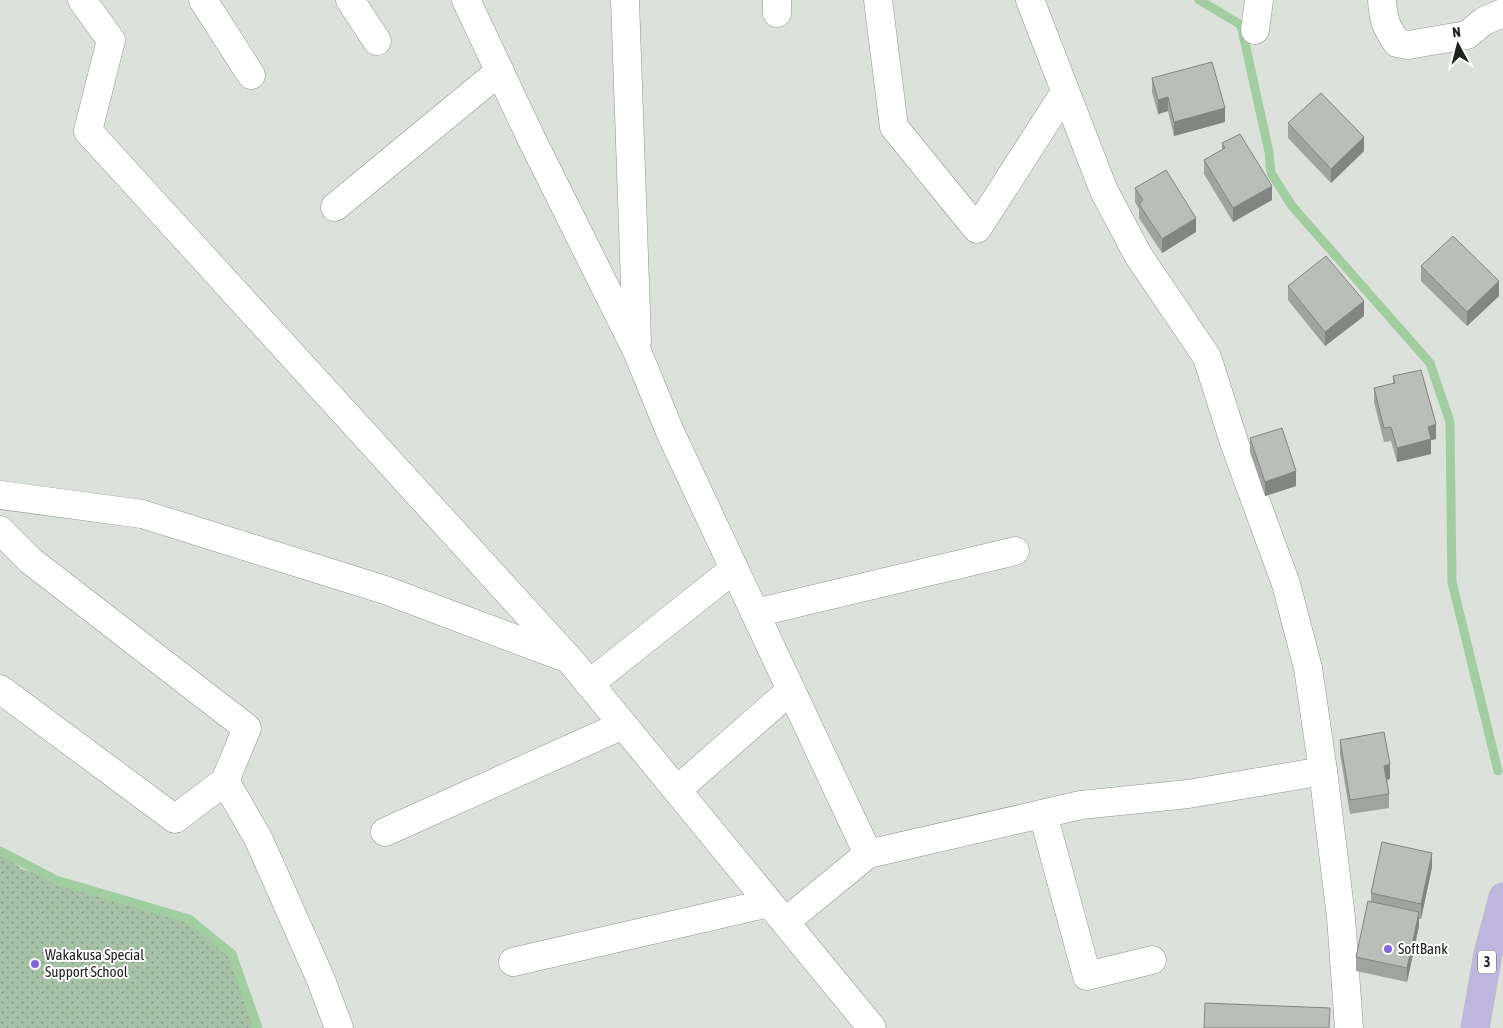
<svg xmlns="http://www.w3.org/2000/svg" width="1503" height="1028" viewBox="0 0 1503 1028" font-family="'Asap Condensed',sans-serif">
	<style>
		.park { fill: url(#park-dots) }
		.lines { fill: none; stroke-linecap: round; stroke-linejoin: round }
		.stream { stroke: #a1cda0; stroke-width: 9 }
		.minor-casing { stroke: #909590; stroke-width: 29 }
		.major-casing { stroke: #bcbdbc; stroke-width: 29 }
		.minor { stroke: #fff; stroke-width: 28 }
		.major { stroke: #bfb6e0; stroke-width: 28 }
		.wall { fill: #a0a39f }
		.shaded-wall { fill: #828582 }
		.building { fill: #babeb9; stroke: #828582 }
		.poi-dot { fill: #8463de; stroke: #fff; stroke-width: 2 }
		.labels { text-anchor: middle; stroke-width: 4; stroke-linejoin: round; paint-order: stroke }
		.shield { fill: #fff; stroke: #646564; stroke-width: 1 }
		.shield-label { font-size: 14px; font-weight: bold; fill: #212321 }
		.poi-label { font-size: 15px; fill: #212321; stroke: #fff; text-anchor: start }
	</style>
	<defs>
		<pattern id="park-dots" width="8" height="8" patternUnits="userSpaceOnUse" patternTransform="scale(1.25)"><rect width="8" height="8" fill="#a6c1a5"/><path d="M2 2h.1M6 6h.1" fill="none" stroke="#879c86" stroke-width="1.8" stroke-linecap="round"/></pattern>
	</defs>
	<rect width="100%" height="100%" fill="#dce1dc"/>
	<!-- park -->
	<polygon class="park" points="0,853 22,869 108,896 189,919 232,954 258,1028 0,1028"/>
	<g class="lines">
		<!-- stream -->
		<g class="stream">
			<polyline points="1199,0 1241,25 1269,152 1271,173 1292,206 1430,363 1450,422 1452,582 1498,771"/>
			<polyline points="0,851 56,880 189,919 232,954 258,1028"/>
		</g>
		<!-- minor casing -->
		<g class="minor-casing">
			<g id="minor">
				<polyline points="82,0 111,40 88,131 570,660 872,1028"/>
				<polyline points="203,0 251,75"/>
				<polyline points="350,0 377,41"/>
				<polyline points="466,0 532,140 637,351 671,434 868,854"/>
				<polyline points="625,0 637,341"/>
				<polyline points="777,0 777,13"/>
				<polyline points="878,0 894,127 977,229 1065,92"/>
				<polyline points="1030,0 1104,191 1138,255 1207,357 1235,445 1286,584 1308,668 1323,771 1341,917 1349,1028"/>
				<path d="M1382,0C1383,19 1386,27 1397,43L1408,45L1467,35L1484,21L1503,13"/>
				<polyline points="1255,30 1259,0"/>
				<polyline points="335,207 500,71"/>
				<polyline points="0,495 142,514 385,590 566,658"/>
				<polyline points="0,530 31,561 247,728 225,781 175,819 0,689"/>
				<polyline points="755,613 1015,551"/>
				<polyline points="589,684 734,569"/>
				<polyline points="225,781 258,838 321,980 339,1028"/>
				<polyline points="677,790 791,690"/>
				<polyline points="1043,814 1087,976 1152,960"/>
				<polyline points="385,832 623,725"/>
				<polyline points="785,922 868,854 1081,805 1188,794 1323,771"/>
				<polyline points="513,962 769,903"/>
			</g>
		</g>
		<!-- major casing -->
		<g class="major-casing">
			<polyline id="major" points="1475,1028 1488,954 1503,897"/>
		</g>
		<!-- minor -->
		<use href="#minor" class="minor"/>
		<!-- major -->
		<use href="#major" class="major"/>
	</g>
	<!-- wall -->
	<g class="wall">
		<polygon points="1152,78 1225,122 1174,136 1168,111 1158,114 1152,92"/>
		<polygon points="1288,123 1364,151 1331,183 1288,138"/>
		<polygon points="1222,143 1272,200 1233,222 1204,174 1204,160 1222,150"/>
		<polygon points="1135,188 1196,232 1162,253 1139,218 1139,209 1135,202"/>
		<polygon points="1421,266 1499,296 1467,326 1421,281"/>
		<polygon points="1288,286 1364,316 1325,346 1288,300"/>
		<polygon points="1393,376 1436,439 1431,440 1431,454 1397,462 1391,441 1384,442 1374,402 1374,388 1393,383"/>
		<polygon points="1250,438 1296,486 1265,496 1250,452"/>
		<polygon points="1340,740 1390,779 1387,780 1389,794 1389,808 1350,814 1340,754"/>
		<polygon points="1432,867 1421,919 1419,919 1419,926 1407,982 1356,971 1356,957 1371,902 1371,893"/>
	</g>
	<!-- shaded-wall -->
	<g class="shaded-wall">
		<polygon points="1168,97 1168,111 1158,114 1158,100"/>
		<polygon points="1225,108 1225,122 1174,136 1174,122"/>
		<polygon points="1364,137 1364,151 1331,183 1331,169"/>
		<polygon points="1272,186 1272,200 1233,222 1233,208"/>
		<polygon points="1196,218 1196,232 1162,253 1162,239"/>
		<polygon points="1499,281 1499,296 1467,326 1467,312"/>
		<polygon points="1364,301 1364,316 1325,346 1325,332"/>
		<polygon points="1436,424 1436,439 1431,440 1431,454 1397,462 1397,448 1428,427"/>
		<polygon points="1296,471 1296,486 1265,496 1265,482"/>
		<polygon points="1390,764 1390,779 1384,780 1384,766"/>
		<polygon points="1432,853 1432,867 1421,919 1421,904"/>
		<polygon points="1419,912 1419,926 1407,982 1407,968"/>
	</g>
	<!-- building -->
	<g class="building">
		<polygon points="1212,62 1225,108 1174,122 1168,97 1158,100 1152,78"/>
		<polygon points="1321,93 1364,137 1331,169 1288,123"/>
		<polygon points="1240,134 1272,186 1233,208 1204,160 1225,148 1222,143"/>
		<polygon points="1166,170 1196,218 1162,239 1139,204 1143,200 1135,188"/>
		<polygon points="1453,236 1499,281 1467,312 1421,266"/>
		<polygon points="1326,256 1364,301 1325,332 1288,286"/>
		<polygon points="1421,370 1436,424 1428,427 1431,439 1397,448 1391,427 1384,428 1374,388 1395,383 1393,376"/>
		<polygon points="1282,428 1296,471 1265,482 1250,438"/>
		<polygon points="1384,732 1390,764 1384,766 1389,794 1350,800 1340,740"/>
		<polygon points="1382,842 1432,853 1421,904 1371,893"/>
		<polygon points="1368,901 1419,912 1407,968 1356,957"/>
		<polygon points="1205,1003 1330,1008 1329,1028 1204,1028"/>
	</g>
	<!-- markers -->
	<g class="poi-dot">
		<circle cx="1388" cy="949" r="5"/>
		<circle cx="35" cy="964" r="5"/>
	</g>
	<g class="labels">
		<!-- shield labels -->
		<rect class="shield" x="1478" y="950.5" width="18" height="23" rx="4"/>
		<g class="shield-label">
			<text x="1487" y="967">3</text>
		</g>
		<!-- poi labels -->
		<g class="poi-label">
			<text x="1398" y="954">SoftBank</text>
			<text x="45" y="960">Wakakusa Special<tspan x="45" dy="17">Support School</tspan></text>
		</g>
	</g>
	<!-- north arrow -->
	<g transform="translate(1458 45) rotate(353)" stroke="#ffffff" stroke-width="4" paint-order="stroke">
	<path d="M0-4L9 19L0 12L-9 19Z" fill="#212321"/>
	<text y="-8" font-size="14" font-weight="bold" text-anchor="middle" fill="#212321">N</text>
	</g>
</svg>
